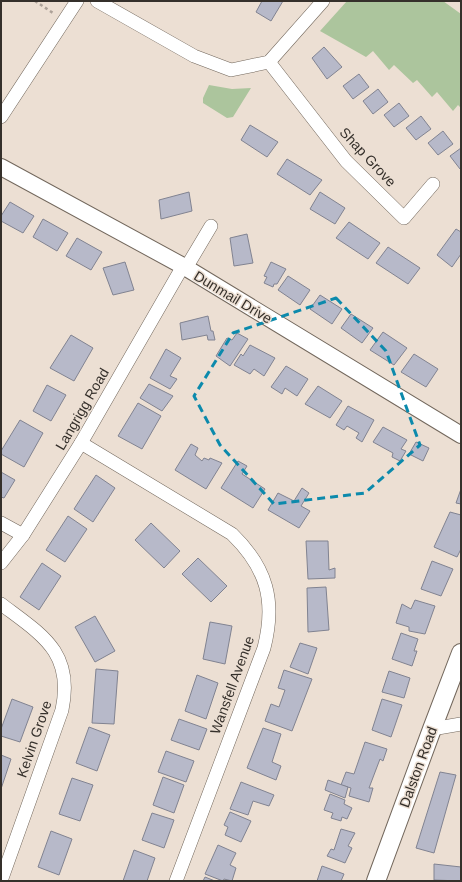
<svg xmlns="http://www.w3.org/2000/svg" width="462" height="882" viewBox="0 0 462 882" font-family="Helvetica,sans-serif">
	<style>
		.green { fill: #acc59d }
		.building { fill: #b7b9c9; stroke: #818391 }
		.lines { fill: none; stroke-linecap: round; stroke-linejoin: round }
		.minor-casing { stroke: #72675c; stroke-width: 14 }
		.tertiary-casing { stroke: #72675c; stroke-width: 18 }
		.secondary-casing { stroke: #72675c; stroke-width: 20 }
		.path { stroke: #aca198; stroke-width: 2.5; stroke-dasharray: 3 3; stroke-linecap: butt }
		.minor { stroke: #fff; stroke-width: 13 }
		.tertiary { stroke: #fff; stroke-width: 16 }
		.secondary { stroke: #fff; stroke-width: 18 }
		.marked { fill: none; stroke: #0c8aac; stroke-width: 3; stroke-dasharray: 8 5; stroke-linejoin: round }
		.labels { text-anchor: middle; stroke-width: 3; stroke-linejoin: round; paint-order: stroke }
		.street-label { font-size: 14px; fill: #35302b; stroke: #ecdfd3 }
	</style>
	<rect width="100%" height="100%" fill="#ecdfd3"/>
	<!-- green -->
	<g class="green">
		<polygon points="347,1 443,1 461,14 461,108 458,105 453,111 437,92 432,97 417,80 413,83 394,65 389,70 373,51 366,57 320,31"/>
		<polygon points="209,85 232,89 251,88 233,117 227,118 203,103 203,98"/>
	</g>
	<!-- building -->
	<g class="building">
		<polygon points="262,1 283,1 271,21 256,12"/>
		<polygon points="324,47 342,67 327,79 312,58"/>
		<polygon points="359,74 369,87 353,99 343,86"/>
		<polygon points="378,89 388,102 373,114 363,101"/>
		<polygon points="399,103 409,116 394,127 384,115"/>
		<polygon points="421,116 431,129 416,140 406,128"/>
		<polygon points="250,125 278,142 267,157 241,140"/>
		<polygon points="443,131 453,144 438,155 428,143"/>
		<polygon points="461,148 461,168 460,169 450,156"/>
		<polygon points="287,159 322,180 310,195 277,174"/>
		<polygon points="189,192 192,211 161,219 159,200"/>
		<polygon points="320,192 345,208 335,224 310,209"/>
		<polygon points="10,202 34,216 23,233 1,221 1,216"/>
		<polygon points="43,219 68,233 57,251 33,237"/>
		<polygon points="349,222 380,243 368,259 336,238"/>
		<polygon points="456,229 461,232 461,254 452,267 437,255"/>
		<polygon points="247,234 253,263 234,266 230,238"/>
		<polygon points="77,238 102,252 91,270 66,256"/>
		<polygon points="388,247 420,268 408,284 376,263"/>
		<polygon points="125,262 134,290 113,295 103,268"/>
		<polygon points="271,262 286,269 277,284 274,284 273,287 264,283 267,277 264,276"/>
		<polygon points="288,276 310,290 300,305 278,290"/>
		<polygon points="320,295 342,309 332,324 310,309"/>
		<polygon points="351,314 373,328 362,343 341,328"/>
		<polygon points="208,316 211,331 213,331 215,340 208,340 207,335 182,340 180,323"/>
		<polygon points="383,332 407,348 394,365 370,350"/>
		<polygon points="237,333 248,339 230,366 216,356 227,338 232,340"/>
		<polygon points="71,335 93,348 74,381 50,368"/>
		<polygon points="250,345 275,358 264,376 254,369 250,374 234,365 241,354 243,356"/>
		<polygon points="166,349 181,358 170,376 177,379 170,389 150,378"/>
		<polygon points="414,354 438,369 426,387 401,372"/>
		<polygon points="286,366 308,379 297,396 285,388 282,394 271,387"/>
		<polygon points="149,384 173,396 162,411 140,398"/>
		<polygon points="47,385 66,395 51,421 33,411"/>
		<polygon points="318,386 342,401 330,418 305,404"/>
		<polygon points="138,403 161,416 142,449 118,436"/>
		<polygon points="348,406 374,420 362,442 356,438 359,433 347,426 344,430 336,425"/>
		<polygon points="20,420 43,433 24,467 1,454 1,451"/>
		<polygon points="383,427 407,440 401,449 406,451 400,461 392,457 393,453 373,442"/>
		<polygon points="416,442 429,448 423,461 409,454"/>
		<polygon points="191,444 198,448 195,455 202,461 204,458 209,460 210,458 222,463 206,489 175,470"/>
		<polygon points="238,461 247,466 242,474 265,489 253,508 221,488"/>
		<polygon points="1,472 15,480 4,498 1,497"/>
		<polygon points="96,475 115,488 93,522 74,509"/>
		<polygon points="302,488 309,493 301,506 310,511 299,528 268,510 278,493 294,501"/>
		<polygon points="461,489 461,504 456,503"/>
		<polygon points="450,512 461,515 461,549 457,557 434,547"/>
		<polygon points="68,516 87,529 65,562 46,550"/>
		<polygon points="151,523 180,551 164,568 135,540"/>
		<polygon points="306,541 328,541 329,570 335,568 335,578 308,579"/>
		<polygon points="198,558 227,586 211,602 182,574"/>
		<polygon points="432,561 453,569 441,596 421,589"/>
		<polygon points="42,563 61,576 39,610 20,597"/>
		<polygon points="326,587 329,630 308,632 307,588"/>
		<polygon points="415,600 435,606 425,634 409,631 409,627 396,623 402,604 411,609"/>
		<polygon points="95,616 115,651 95,662 75,627"/>
		<polygon points="210,622 232,626 225,664 203,659"/>
		<polygon points="401,633 418,639 414,651 417,651 412,666 392,659"/>
		<polygon points="300,643 317,648 308,674 290,667"/>
		<polygon points="96,669 118,671 114,724 92,723"/>
		<polygon points="284,670 312,679 292,731 265,721 271,704 279,707 285,690 278,688"/>
		<polygon points="389,671 410,678 404,698 382,692"/>
		<polygon points="197,675 218,683 206,719 185,711"/>
		<polygon points="12,699 33,707 20,742 1,736 1,729"/>
		<polygon points="382,699 402,705 391,737 372,730"/>
		<polygon points="179,719 207,729 199,750 171,740"/>
		<polygon points="89,727 110,735 97,771 76,763"/>
		<polygon points="263,728 281,734 272,762 281,766 276,780 247,768"/>
		<polygon points="365,742 387,749 383,761 380,759 369,788 373,788 369,802 349,796 351,788 341,785 346,772 354,774"/>
		<polygon points="166,751 194,761 186,782 158,772"/>
		<polygon points="1,755 11,759 1,789"/>
		<polygon points="440,772 456,775 434,853 416,848"/>
		<polygon points="163,777 184,785 174,813 153,805"/>
		<polygon points="72,778 93,785 80,821 59,814"/>
		<polygon points="328,780 348,787 345,798 325,790"/>
		<polygon points="241,782 274,795 269,806 253,801 248,815 230,809"/>
		<polygon points="330,794 345,800 344,804 352,808 347,819 342,817 341,821 331,818 333,813 324,810"/>
		<polygon points="230,812 251,821 241,842 225,835 228,827 224,825"/>
		<polygon points="152,813 174,820 164,848 142,840"/>
		<polygon points="341,829 355,833 348,846 352,848 345,863 327,856 331,849 334,850"/>
		<polygon points="51,831 72,839 59,875 38,867"/>
		<polygon points="218,845 236,853 230,865 236,868 232,881 224,879 223,881 205,874"/>
		<polygon points="134,850 155,858 147,881 123,881"/>
		<polygon points="434,864 461,867 461,881 434,880"/>
		<polygon points="322,866 344,874 341,881 317,881"/>
		<polygon points="205,877 215,881 203,881"/>
	</g>
	<g class="lines">
		<!-- minor casing -->
		<g class="minor-casing">
			<g id="minor">
				<polyline points="97,1 194,56 231,70 269,62 323,1"/>
				<polyline points="269,62 346,161 404,218 433,184"/>
				<polyline points="1,117 77,1"/>
				<polyline points="186,268 211,226"/>
				<path d="M81,443L232,534C267,568 276,601 264,648L176,881"/>
				<polyline points="1,523 23,535"/>
				<polyline points="1,563 23,535 81,443 183,266"/>
				<path d="M1,604C42,635 74,652 62,710L1,881"/>
				<polyline points="432,729 461,724"/>
			</g>
		</g>
		<!-- tertiary casing -->
		<g class="tertiary-casing">
			<polyline id="tertiary" points="1,167 183,266 461,435"/>
		</g>
		<!-- secondary casing -->
		<g class="secondary-casing">
			<polyline id="secondary" points="376,881 432,729 461,653"/>
		</g>
		<!-- path -->
		<polyline class="path" points="35,1 53,13"/>
		<!-- minor -->
		<use href="#minor" class="minor"/>
		<!-- tertiary -->
		<use href="#tertiary" class="tertiary"/>
		<!-- secondary -->
		<use href="#secondary" class="secondary"/>
	</g>
	<!-- marked area -->
	<path class="marked" d="M336,298L386,351L420,445L365,493L274,504L220,445L194,396L233,333Z"/>
	<g class="labels">
		<!-- street labels -->
		<g class="street-label">
			<text transform="translate(368 157) rotate(47)" y="5">Shap Grove</text>
			<text transform="translate(233 297) rotate(31)" y="5">Dunmail Drive</text>
			<text transform="translate(82 409) rotate(-60)" y="5">Langrigg Road</text>
			<text transform="translate(232 685) rotate(-70)" y="5">Wansfell Avenue</text>
			<text transform="translate(34 739) rotate(-71)" y="5">Kelvin Grove</text>
			<text transform="translate(418 767) rotate(-70)" y="5">Dalston Road</text>
		</g>
	</g>
	<!-- border -->
	<rect width="462" height="882" fill="none" stroke="#35302b" stroke-width="4"/>
</svg>
